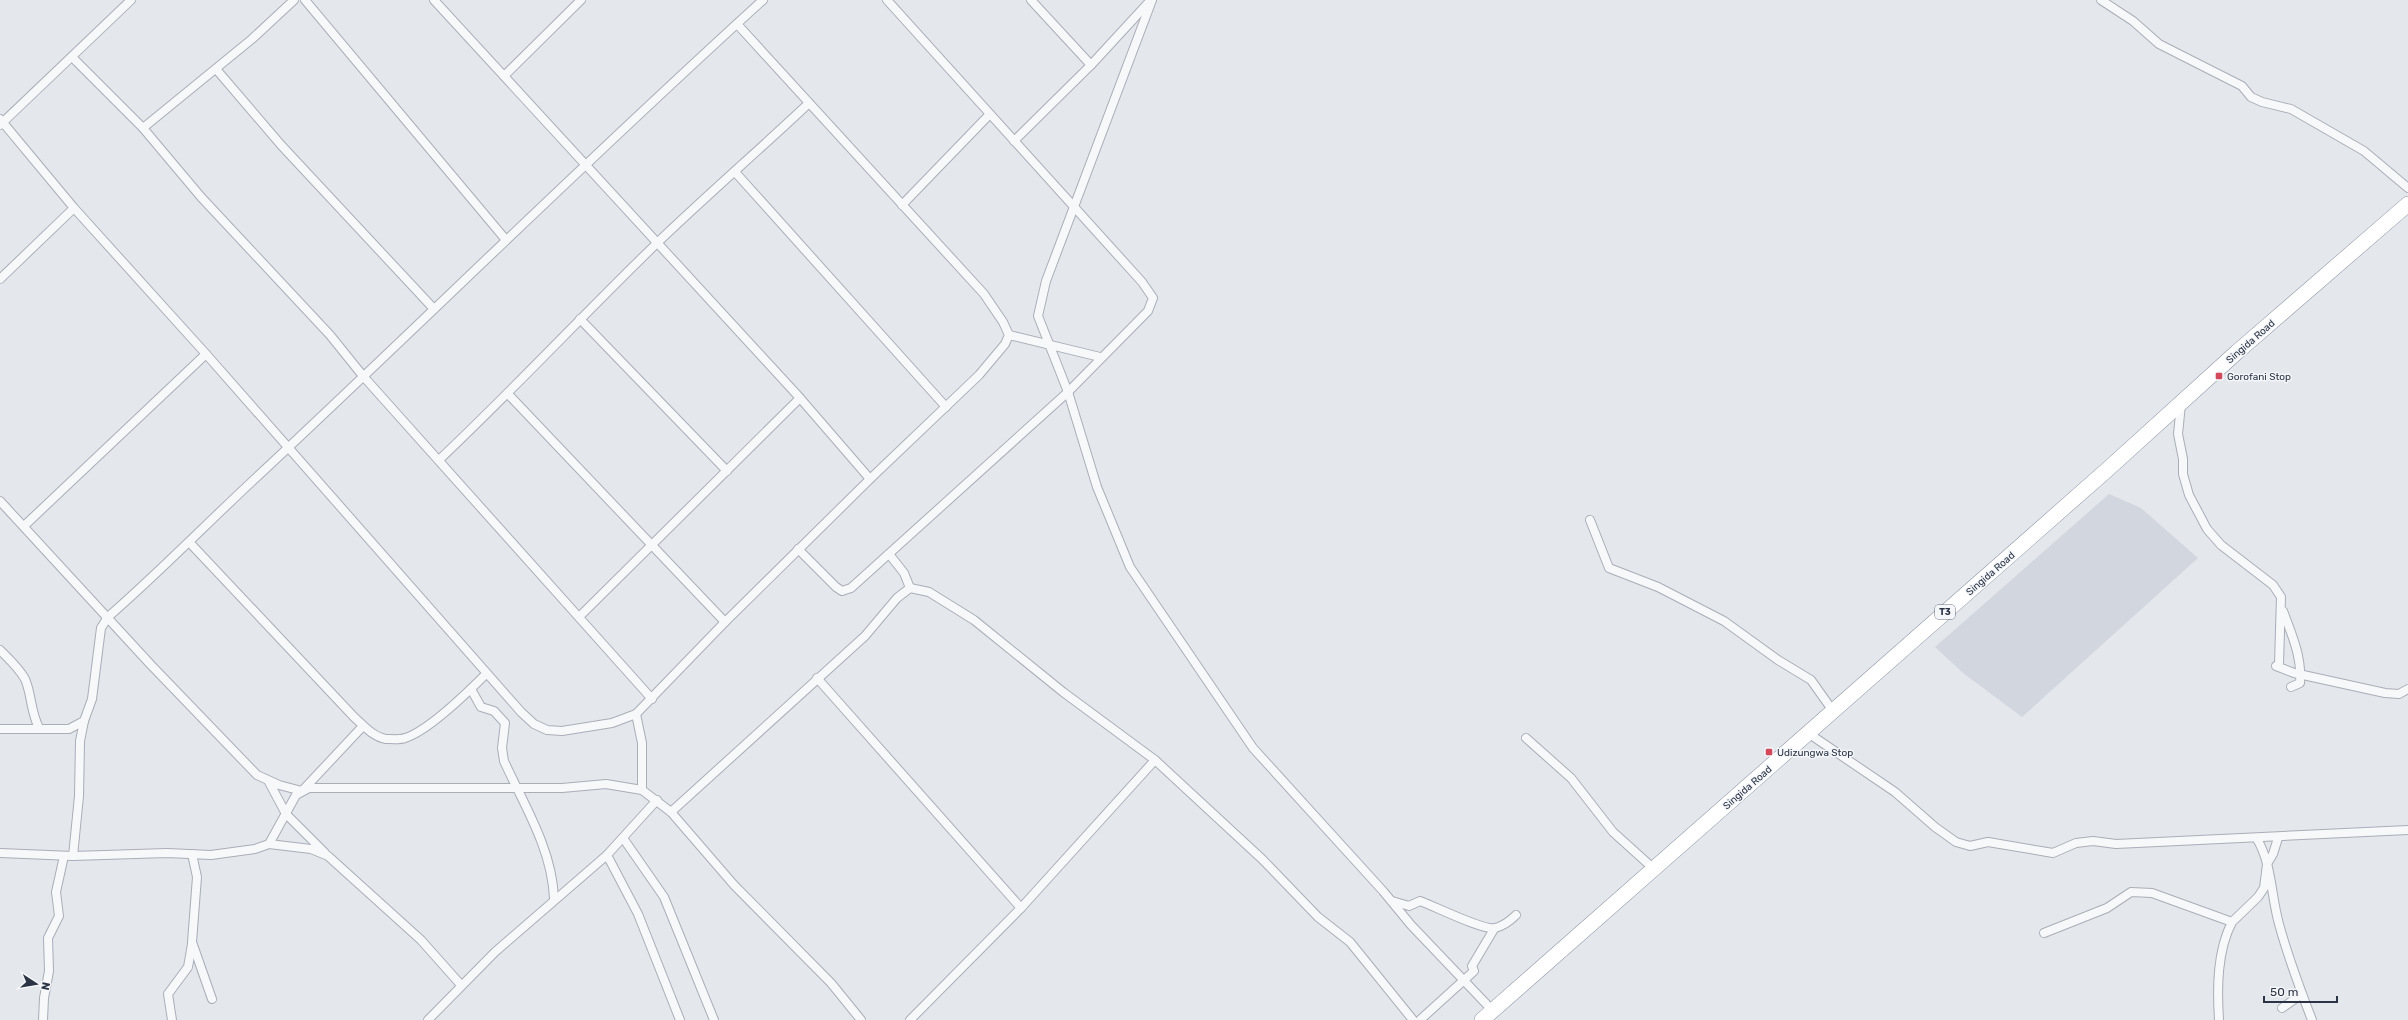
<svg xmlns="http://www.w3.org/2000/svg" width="2408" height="1020" viewBox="0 0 2408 1020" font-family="Rubik,sans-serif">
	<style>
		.built { fill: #d2d6de }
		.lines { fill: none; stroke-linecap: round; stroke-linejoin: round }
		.street-casing { stroke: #a9aeb7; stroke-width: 10 }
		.highway-casing { stroke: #8b94a3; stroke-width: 16 }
		.street { stroke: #f7f8fa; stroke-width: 8 }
		.highway { stroke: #fff; stroke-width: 15 }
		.poi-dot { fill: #d1495b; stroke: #f4f6f9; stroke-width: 1.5 }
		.labels { text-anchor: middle; stroke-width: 3; stroke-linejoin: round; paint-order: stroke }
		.shield { fill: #f4f6f9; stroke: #676e7b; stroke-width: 1 }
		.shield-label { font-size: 9px; font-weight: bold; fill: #2b3445 }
		.street-label { font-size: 10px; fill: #2b3445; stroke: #f4f6f9 }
		.poi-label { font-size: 10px; fill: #2b3445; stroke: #f4f6f9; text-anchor: start }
	</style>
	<rect width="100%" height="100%" fill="#e4e7ec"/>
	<!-- built -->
	<polygon class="built" points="2109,494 2141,508 2198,558 2022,717 1963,673 1935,647"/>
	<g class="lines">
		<!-- street casing -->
		<g class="street-casing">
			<g id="street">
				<polyline points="305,0 506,240"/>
				<polyline points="434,0 800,398 870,479"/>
				<polyline points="1031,0 1091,65"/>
				<polyline points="1152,0 1046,281 1038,316 1068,392 1097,487 1130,567 1253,748 1383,891 1411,925 1493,1011"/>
				<polyline points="2101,0 2133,21 2159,44 2242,86 2251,97 2262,102 2291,109 2364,151 2408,188"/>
				<polyline points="73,58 143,128 201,197 330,335 363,376 652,699"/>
				<polyline points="216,69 281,145 434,309"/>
				<polyline points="504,76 581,0"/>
				<polyline points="0,119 74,208 206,354 521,712 534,724 547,730 562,731 612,723 636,714 725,622 870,479 979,375 1005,344 1009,335 1003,322 984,294 737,24"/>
				<polyline points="0,125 131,0"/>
				<polyline points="143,128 252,39 294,0"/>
				<polyline points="1014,141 1091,65 1149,2"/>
				<polyline points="735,172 946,407"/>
				<polyline points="902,205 989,115"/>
				<polyline points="0,279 74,208"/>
				<polyline points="580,319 727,471"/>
				<polyline points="1009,335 1100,357"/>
				<polyline points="508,394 725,622"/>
				<polyline points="2181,404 2178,434 2183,459 2183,474 2189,495 2207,529 2221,545 2273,585 2281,597 2279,664 2276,666 2294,673 2385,693 2399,694 2408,689"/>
				<path d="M439,460C513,390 582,316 655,245C705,197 758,151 808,104"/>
				<polyline points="0,501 151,665 257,775 279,785 302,791 363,726"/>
				<polyline points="1590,520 1609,568 1658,587 1724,621 1778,660 1811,680 1833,711"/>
				<polyline points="24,526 206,354"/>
				<path d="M190,543L354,717C363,725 373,737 386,739C391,739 400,740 405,738C428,731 468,692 486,674"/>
				<polyline points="798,549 836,587 842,591 851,588 1068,392 1148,311 1153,298 1142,282 887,0"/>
				<polyline points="889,554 904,573 910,588"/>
				<path d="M2283,611C2292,635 2302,657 2300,683L2291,687"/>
				<polyline points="580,616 800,398"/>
				<path d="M0,650C9,659 19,668 25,679C32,695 30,710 39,728"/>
				<polyline points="817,678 1021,908"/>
				<path d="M471,689L481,707L494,711L505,723L502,748L504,761C524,805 552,849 554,898"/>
				<polyline points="636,714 642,743 642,790"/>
				<path d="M0,729H69L84,721L92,699L101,628L108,617C161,571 209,521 260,474C428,317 592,155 763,0"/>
				<polyline points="1808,733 1895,792 1935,827 1956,842 1970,846 1988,842 2053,853 2076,843 2093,841 2116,844 2408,830"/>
				<polyline points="1526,738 1571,778 1613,832 1654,869"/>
				<polyline points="269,782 286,814 325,853"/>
				<polyline points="671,812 865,636 897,598 910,588 929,592 974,620 1063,692 1155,760 1262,859 1318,917 1350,942 1413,1020"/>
				<polyline points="623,838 664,897 714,1020"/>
				<path d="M2257,839C2272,864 2271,896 2279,924C2288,957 2300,989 2312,1020"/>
				<polyline points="269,844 311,849 328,856 421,940 461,985"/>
				<polyline points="0,853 73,856 167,853 211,855 255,849 269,844 296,795 309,788 562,788 606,784 642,790 671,812 734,885 831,983 861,1020"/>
				<polyline points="192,854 197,877 192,942 212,999"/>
				<polyline points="607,855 638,914 680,1020"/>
				<polyline points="73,856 79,796 80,741 84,721"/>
				<path d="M1392,901L1409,906L1420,901C1434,906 1484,931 1495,928C1503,926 1510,921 1516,915"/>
				<polyline points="2044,933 2107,908 2131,892 2152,893 2232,922 2258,897 2264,888 2267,864 2273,854 2278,838"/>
				<polyline points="2282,1008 2302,994"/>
				<polyline points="43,1020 44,998 49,971 48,938 59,916 56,892 64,856"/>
				<polyline points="172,1020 168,994 188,967 192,944"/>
				<polyline points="428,1020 495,952 607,855 657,800"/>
				<polyline points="910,1020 1021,908 1155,760"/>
				<polyline points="1420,1020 1474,971 1472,966 1494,929"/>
				<path d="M2219,1020C2217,988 2217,951 2232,922"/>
			</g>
		</g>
		<!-- highway casing -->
		<g class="highway-casing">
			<polyline id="highway" points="1482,1020 2108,469 2237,352 2408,204"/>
		</g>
		<!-- street -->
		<use href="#street" class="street"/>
		<!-- highway -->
		<use href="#highway" class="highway"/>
	</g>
	<!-- markers -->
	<g class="poi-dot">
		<rect x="2215" y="372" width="8" height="8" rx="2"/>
		<rect x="1765" y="748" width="8" height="8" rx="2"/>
	</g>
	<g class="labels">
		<!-- shield labels -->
		<rect class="shield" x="1935" y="605" width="20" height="14" rx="3"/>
		<g class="shield-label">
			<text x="1945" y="615">T3</text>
		</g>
		<!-- street labels -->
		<g class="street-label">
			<text transform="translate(2250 341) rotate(-41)" y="4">Singida Road</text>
			<text transform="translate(1990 573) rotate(-41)" y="4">Singida Road</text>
			<text transform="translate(1747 787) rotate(-41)" y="4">Singida Road</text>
		</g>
		<!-- poi labels -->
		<g class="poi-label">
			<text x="2227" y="380">Gorofani Stop</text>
			<text x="1777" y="756">Udizungwa Stop</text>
		</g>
	</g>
	<!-- north arrow -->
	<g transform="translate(36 984) rotate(102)" stroke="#f4f6f9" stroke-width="3" paint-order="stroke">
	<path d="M0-3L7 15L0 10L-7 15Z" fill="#2b3445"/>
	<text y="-6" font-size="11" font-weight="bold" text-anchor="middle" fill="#2b3445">N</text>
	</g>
	<!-- scale -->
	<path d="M2264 996v6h73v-6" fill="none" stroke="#2b3445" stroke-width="2"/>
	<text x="2270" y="996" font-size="12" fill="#2b3445" stroke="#f4f6f9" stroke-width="3" paint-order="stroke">50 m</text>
</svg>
